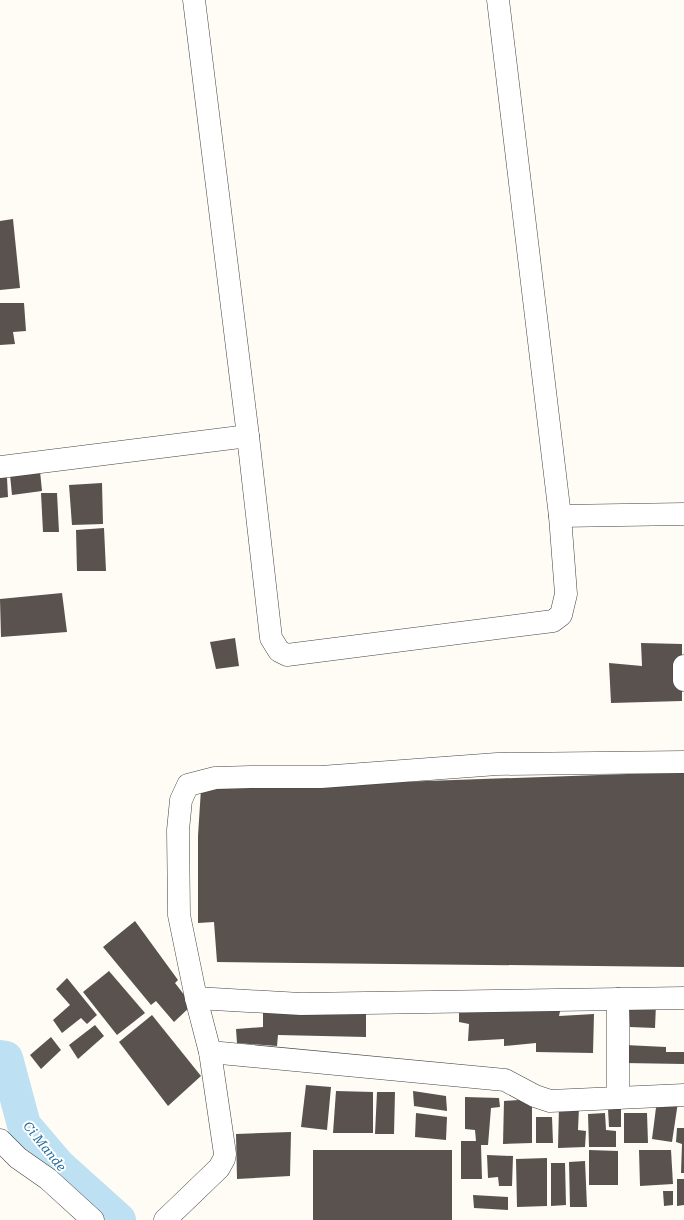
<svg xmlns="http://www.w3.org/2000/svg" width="684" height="1220" viewBox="0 0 684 1220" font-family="'Roboto Serif',serif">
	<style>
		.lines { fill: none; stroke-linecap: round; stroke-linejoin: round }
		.river { stroke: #bde1f3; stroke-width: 34 }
		.building { fill: #59524e }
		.minor-casing { stroke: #444; stroke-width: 23 }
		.minor { stroke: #fff; stroke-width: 22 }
		.labels { text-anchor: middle; stroke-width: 4; stroke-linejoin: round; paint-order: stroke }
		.water-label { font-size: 13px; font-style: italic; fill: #216d9c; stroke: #fff }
	</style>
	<rect width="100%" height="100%" fill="#fefcf5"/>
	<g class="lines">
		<!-- river -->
		<polyline class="river" points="0,1057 6,1058 24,1125 59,1166 119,1220"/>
	</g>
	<!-- building -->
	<g class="building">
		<polygon points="13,219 20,288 0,290 0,221"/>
		<polygon points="0,303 24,303 26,331 13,332 15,344 0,345"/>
		<polygon points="40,471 42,491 12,495 10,475"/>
		<polygon points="0,478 7,478 8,497 0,498"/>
		<polygon points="102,483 103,524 72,525 69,485"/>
		<polygon points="41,493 57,493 59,532 43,532"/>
		<polygon points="104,528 106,571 77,571 76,530"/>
		<polygon points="62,593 67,632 1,637 0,599"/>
		<polygon points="235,638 239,666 216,669 210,642"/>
		<polygon points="641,643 682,644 682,701 611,703 609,663 642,666"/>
		<polygon points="684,772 684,967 217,962 214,922 198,923 198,836 201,789"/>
		<polygon points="135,921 178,980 175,983 192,1005 174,1022 156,1001 151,1005 103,947"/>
		<polygon points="109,971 145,1013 117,1035 83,992"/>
		<polygon points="67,978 97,1015 87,1024 81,1018 62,1033 53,1020 70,1005 56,989"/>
		<polygon points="656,1004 655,1028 630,1027 629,1005"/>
		<polygon points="561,1007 559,1016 594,1014 593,1053 536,1052 536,1043 504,1046 504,1039 468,1041 469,1024 459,1022 459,1009"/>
		<polygon points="263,1010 366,1010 366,1037 278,1035 277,1046 237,1043 236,1029 263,1027"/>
		<polygon points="152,1015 201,1076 168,1106 119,1042"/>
		<polygon points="95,1025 104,1036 78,1059 69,1045"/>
		<polygon points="51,1037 61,1050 41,1069 30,1055"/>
		<polygon points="625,1045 666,1047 666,1052 684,1052 684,1064 624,1063"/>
		<polygon points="306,1085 331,1087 327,1130 301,1127"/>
		<polygon points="336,1091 373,1092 373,1133 333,1133"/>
		<polygon points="413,1091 446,1096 447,1111 414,1106"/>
		<polygon points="377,1092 395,1092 394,1134 375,1134"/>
		<polygon points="465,1097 499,1098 500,1107 491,1108 488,1145 481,1145 482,1179 461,1179 461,1141 476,1141 475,1130 465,1129"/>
		<polygon points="532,1099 532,1143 503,1144 504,1101"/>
		<polygon points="657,1100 678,1102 672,1142 652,1139"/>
		<polygon points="559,1106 579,1107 578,1130 586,1131 585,1147 558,1148"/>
		<polygon points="608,1109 621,1109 621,1127 609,1127"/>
		<polygon points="416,1113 447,1117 446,1140 415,1137"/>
		<polygon points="605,1113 606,1130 616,1131 616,1147 589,1147 588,1114"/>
		<polygon points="624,1113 647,1113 648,1143 624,1143"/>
		<polygon points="536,1117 552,1117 553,1143 536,1143"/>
		<polygon points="677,1128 684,1128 684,1173 681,1173 682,1144 676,1142"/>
		<polygon points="291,1132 290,1176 237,1179 236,1134"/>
		<rect x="313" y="1150" width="139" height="70"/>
		<polygon points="589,1150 618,1151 618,1185 589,1185"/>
		<polygon points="639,1150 671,1150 673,1184 640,1186"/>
		<polygon points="487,1155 513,1156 512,1186 499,1186 498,1177 488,1178"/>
		<polygon points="547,1158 547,1206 517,1207 516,1159"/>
		<polygon points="585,1161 587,1207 570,1207 569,1162"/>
		<polygon points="551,1163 565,1163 566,1205 551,1206"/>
		<polygon points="677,1179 684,1179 684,1205 677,1206"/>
		<polygon points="663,1191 673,1191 673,1205 664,1206"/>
		<polygon points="473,1195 508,1197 508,1210 474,1208"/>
	</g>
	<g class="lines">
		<!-- minor casing -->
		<g class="minor-casing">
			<g id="minor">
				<polyline points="194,0 248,436 271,638 279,651 287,655 553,621 561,615 566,594 560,516 498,0"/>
				<polyline points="0,467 248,436"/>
				<polyline points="560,516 684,514"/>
				<polyline points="684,666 684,680"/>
				<polyline points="196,998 301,1004 684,998"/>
				<polyline points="210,1052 505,1080 535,1096 550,1101 684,1095"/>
				<polyline points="618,1098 618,999"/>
				<polyline points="0,1140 18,1158 48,1179 93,1220"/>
				<polyline points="165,1220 219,1168 224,1159 225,1154 210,1052 196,998 179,915 178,830 181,800 188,785 215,778 251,777 321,777 497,764 684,762"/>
			</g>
		</g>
		<!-- minor -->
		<use href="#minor" class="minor"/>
	</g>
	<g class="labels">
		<!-- water labels -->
		<g class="water-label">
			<text transform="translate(45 1146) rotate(51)" y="5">Ci Mande</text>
		</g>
	</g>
</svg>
